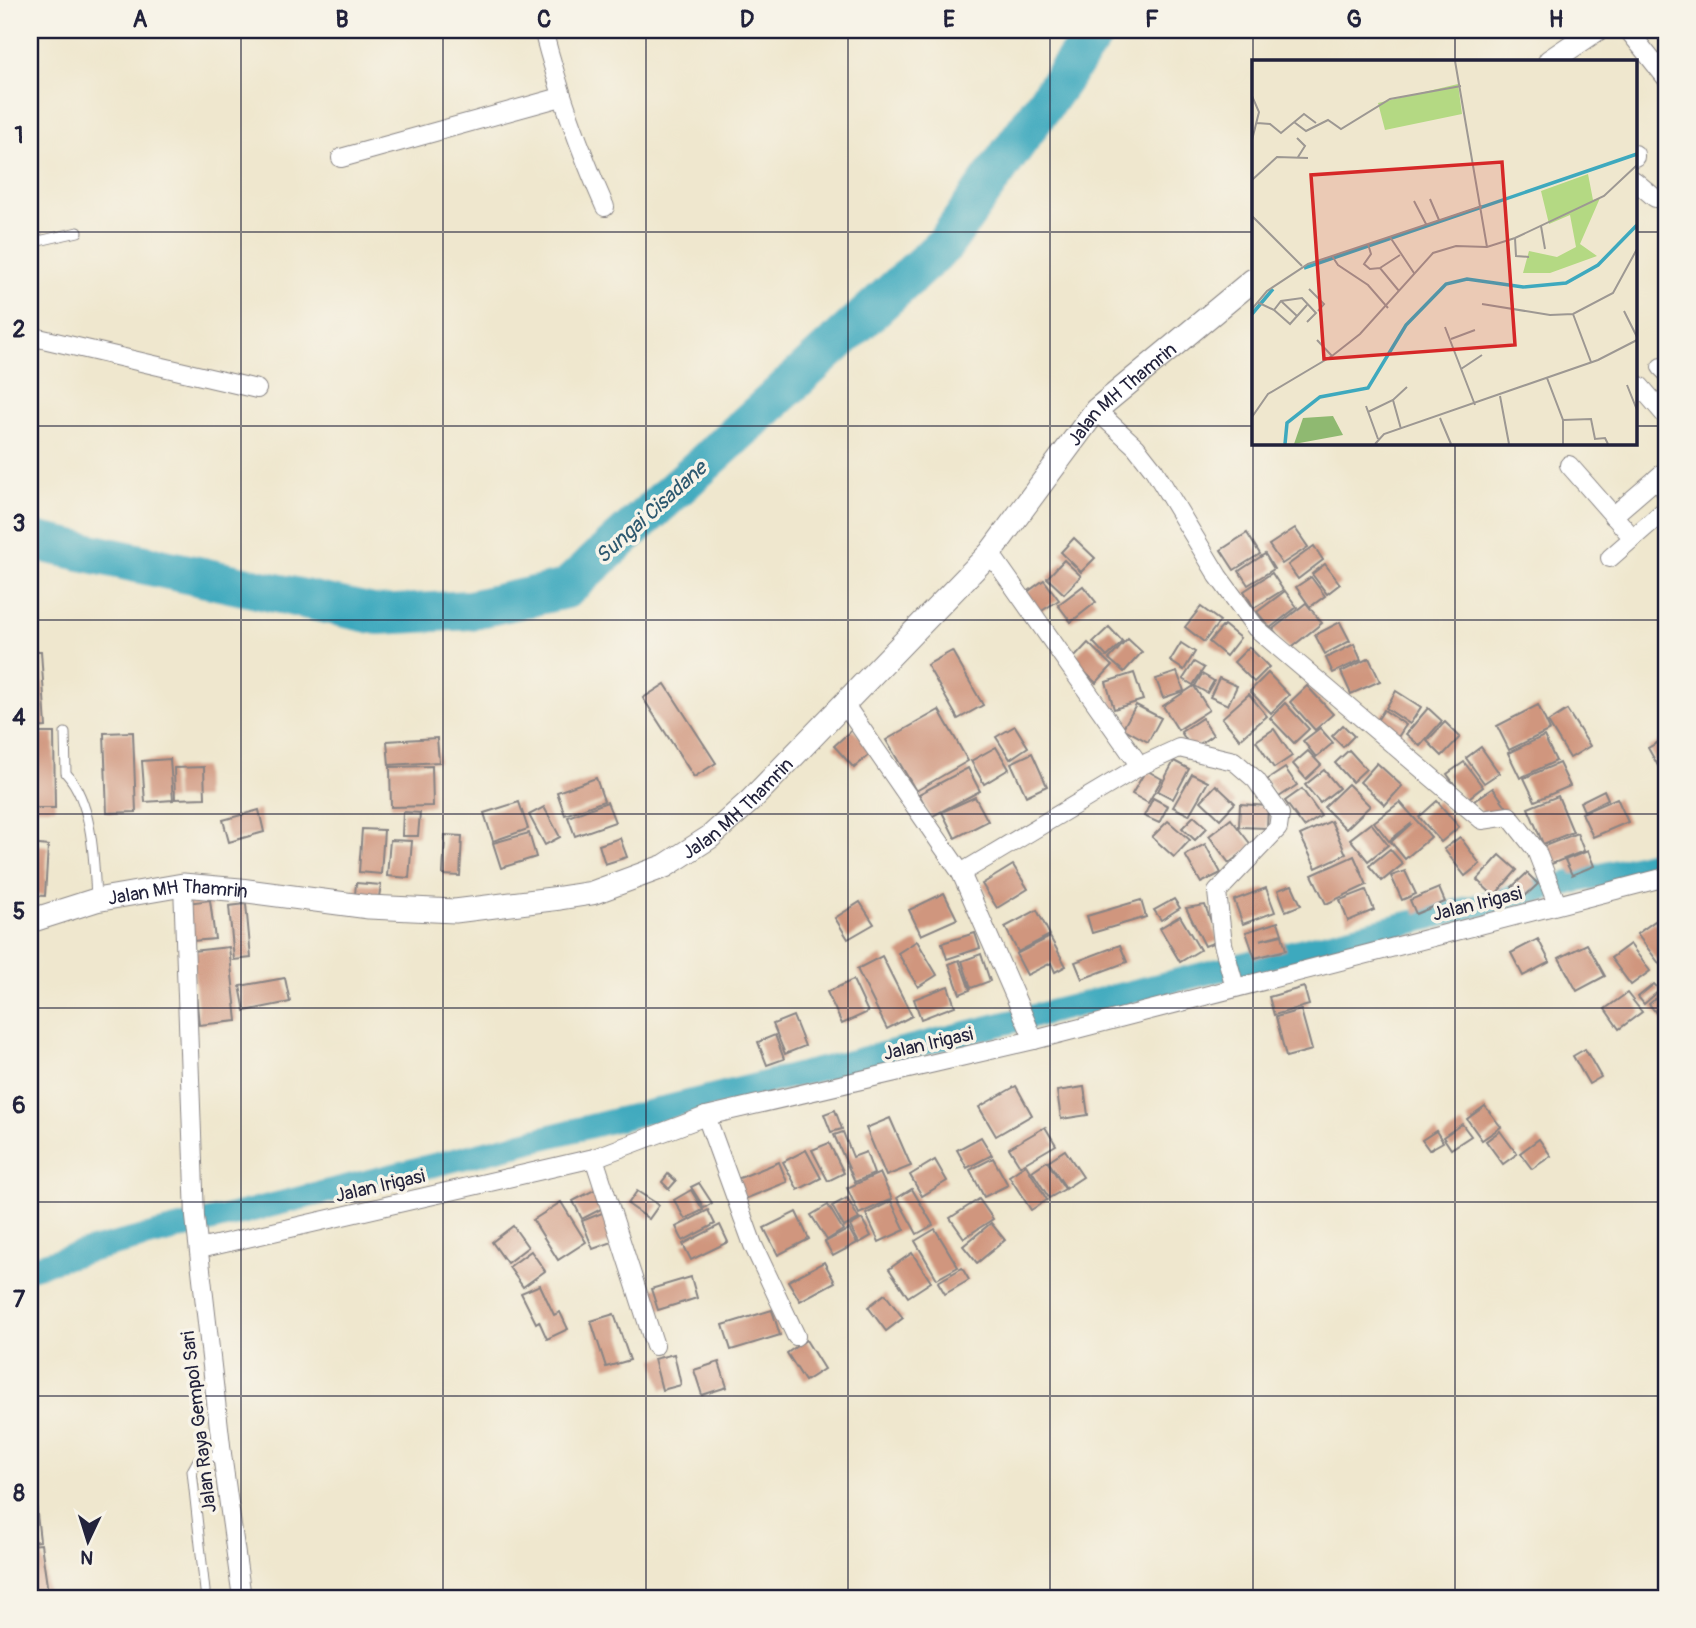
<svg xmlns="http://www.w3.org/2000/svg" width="1696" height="1628" viewBox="0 0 1696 1628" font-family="Pangolin,sans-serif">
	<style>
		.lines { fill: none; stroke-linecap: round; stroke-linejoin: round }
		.canal { stroke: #3ea9be; stroke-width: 24 }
		.river { stroke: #3ea9be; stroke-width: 40 }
		.building { fill: #d0967e }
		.service-casing { stroke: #888484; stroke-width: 11 }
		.minor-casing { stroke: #888484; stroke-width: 20 }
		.tertiary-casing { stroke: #888484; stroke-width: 25 }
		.service { stroke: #fff; stroke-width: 9 }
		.minor { stroke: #fff; stroke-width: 18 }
		.tertiary { stroke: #fff; stroke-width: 23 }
		.grid { fill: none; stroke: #22223b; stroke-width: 2; stroke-opacity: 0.55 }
		.labels { text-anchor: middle; stroke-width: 7; stroke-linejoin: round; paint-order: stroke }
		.street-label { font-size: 19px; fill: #22223b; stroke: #f7f3e8 }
		.water-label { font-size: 21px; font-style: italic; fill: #2d586f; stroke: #f7f3e8 }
		.inset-river { fill: none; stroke: #3ea9be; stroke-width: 3.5 }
		.inset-road { fill: none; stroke: #9d9893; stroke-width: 2 }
		.view { fill: #d62828; fill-opacity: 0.15; stroke: #d62828; stroke-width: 3.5 }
		.inset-edge { fill: none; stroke: #22223b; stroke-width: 3.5 }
		.neatline { fill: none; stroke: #22223b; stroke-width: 2.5 }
		.grid-label { font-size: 23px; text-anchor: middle; font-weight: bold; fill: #22223b }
	</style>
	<rect width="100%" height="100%" fill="#f7f3e8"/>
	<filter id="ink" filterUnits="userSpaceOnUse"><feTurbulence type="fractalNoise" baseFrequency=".0143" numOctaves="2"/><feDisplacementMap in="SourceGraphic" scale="14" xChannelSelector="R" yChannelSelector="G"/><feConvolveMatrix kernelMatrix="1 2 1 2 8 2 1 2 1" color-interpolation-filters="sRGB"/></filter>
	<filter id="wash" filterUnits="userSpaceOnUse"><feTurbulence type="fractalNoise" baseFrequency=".00686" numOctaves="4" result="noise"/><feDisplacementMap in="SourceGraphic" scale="28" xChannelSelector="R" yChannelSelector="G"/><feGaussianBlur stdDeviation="1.57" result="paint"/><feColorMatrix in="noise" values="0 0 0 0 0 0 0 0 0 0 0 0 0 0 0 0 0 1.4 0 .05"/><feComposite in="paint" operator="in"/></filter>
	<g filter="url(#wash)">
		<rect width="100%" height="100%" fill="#efe7ce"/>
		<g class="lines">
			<!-- canal -->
			<polyline class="canal" points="30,1268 88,1251 1666,859"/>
			<!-- river -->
			<polyline class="river" points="30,540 378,615 470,610 566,589 945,244 1097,30"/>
		</g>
		<g id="blocks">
			<!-- building -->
			<g class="building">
				<polygon points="1295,528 1308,547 1282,564 1269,545"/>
				<polygon points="1247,533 1260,554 1234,570 1221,550"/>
				<polygon points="1074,538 1095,558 1081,572 1061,552"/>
				<polygon points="1314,546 1323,560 1298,579 1288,565"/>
				<polygon points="1265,554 1274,569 1248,585 1239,571"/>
				<polygon points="1064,560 1081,576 1064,594 1047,578"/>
				<polygon points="1325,564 1340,584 1327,594 1312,574"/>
				<polygon points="1272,573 1283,590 1254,608 1244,591"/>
				<polygon points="1311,577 1325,596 1310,607 1296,587"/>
				<polygon points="1044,580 1059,600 1040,612 1026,593"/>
				<polygon points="1083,586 1096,602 1071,622 1058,605"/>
				<polygon points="1285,591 1297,607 1270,628 1257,612"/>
				<polygon points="1306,603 1322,623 1289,649 1273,629"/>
				<polygon points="1201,607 1220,621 1204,642 1185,627"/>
				<polygon points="1340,622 1350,641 1325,654 1315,635"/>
				<polygon points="1224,625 1240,638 1226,656 1209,642"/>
				<polygon points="1109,627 1123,642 1107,657 1093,642"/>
				<polygon points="1128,639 1142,652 1124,672 1109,659"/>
				<polygon points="1088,643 1112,666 1096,683 1072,660"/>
				<polygon points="1181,643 1195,652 1184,670 1170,661"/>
				<polygon points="1354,644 1361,660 1333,673 1326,658"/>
				<polygon points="1249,647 1269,667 1254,682 1234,662"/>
				<polygon points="30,651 41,651 46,727 30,728"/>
				<polygon points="952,651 983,705 958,719 927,665"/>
				<polygon points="1369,658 1380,681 1351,694 1341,672"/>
				<polygon points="1194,662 1204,668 1193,685 1183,679"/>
				<polygon points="1177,672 1184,691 1163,698 1156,679"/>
				<polygon points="1134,673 1143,700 1114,709 1106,682"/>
				<polygon points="1268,673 1289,695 1271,713 1250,691"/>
				<polygon points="1202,674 1214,681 1207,693 1195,686"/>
				<polygon points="1219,678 1237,686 1228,705 1210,697"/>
				<polygon points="665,684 716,763 694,777 643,698"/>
				<polygon points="1194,686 1209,710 1178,730 1163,706"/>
				<polygon points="1307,686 1333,714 1315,730 1290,702"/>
				<polygon points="1396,691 1421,707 1410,724 1386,708"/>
				<polygon points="1249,694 1267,716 1240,739 1222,718"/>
				<polygon points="1285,703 1309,729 1294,743 1270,718"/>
				<polygon points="1136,705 1161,718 1148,742 1123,728"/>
				<polygon points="1538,705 1550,730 1509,750 1497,726"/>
				<polygon points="1428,708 1442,721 1420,746 1406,734"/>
				<polygon points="939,710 968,761 916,791 886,740"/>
				<polygon points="1384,710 1406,725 1398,737 1376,722"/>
				<polygon points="1567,710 1590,746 1570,758 1548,722"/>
				<polygon points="1202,718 1213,735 1192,749 1181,732"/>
				<polygon points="1445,722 1460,737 1442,756 1427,741"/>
				<polygon points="1343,725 1354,736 1343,747 1332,736"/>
				<polygon points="1015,726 1028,747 1010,759 996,737"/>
				<polygon points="1320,728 1333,743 1316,757 1303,741"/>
				<polygon points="853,729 873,751 854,768 834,746"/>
				<polygon points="1274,729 1292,756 1274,768 1256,741"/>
				<polygon points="133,732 136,812 107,813 104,733"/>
				<polygon points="30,733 54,733 55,808 30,808"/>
				<polygon points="1544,736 1556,761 1520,778 1508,753"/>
				<polygon points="437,738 439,762 389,765 387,741"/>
				<polygon points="1666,738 1666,768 1661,771 1648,748"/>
				<polygon points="996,747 1009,769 984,784 971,761"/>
				<polygon points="1481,747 1499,773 1484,783 1466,758"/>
				<polygon points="1349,750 1366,769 1352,782 1335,763"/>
				<polygon points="1308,751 1321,765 1306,779 1293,764"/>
				<polygon points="1032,753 1047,786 1026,796 1011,763"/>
				<polygon points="170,759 173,800 145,802 142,761"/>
				<polygon points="1174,761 1189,769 1173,799 1158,791"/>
				<polygon points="1464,762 1483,787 1466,800 1447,774"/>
				<polygon points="1377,763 1402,786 1385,805 1360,782"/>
				<polygon points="1559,763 1570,786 1535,801 1524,778"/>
				<polygon points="432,766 433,806 391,807 390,767"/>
				<polygon points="204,767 205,798 175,799 174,768"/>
				<polygon points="968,768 980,791 931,817 919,794"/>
				<polygon points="1285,768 1297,785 1279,797 1267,780"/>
				<polygon points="1146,770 1162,779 1148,803 1132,794"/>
				<polygon points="1324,770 1339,788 1320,803 1305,785"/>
				<polygon points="1192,774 1208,782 1189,815 1173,807"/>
				<polygon points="596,778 604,801 565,815 557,792"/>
				<polygon points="1348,784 1370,806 1346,829 1324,807"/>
				<polygon points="1216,785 1235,803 1220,819 1201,801"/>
				<polygon points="1493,788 1508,809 1486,816 1474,801"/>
				<polygon points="1302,789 1321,816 1304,827 1285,801"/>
				<polygon points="1604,790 1608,799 1584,811 1580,802"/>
				<polygon points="1558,796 1573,832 1543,844 1528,808"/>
				<polygon points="975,797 988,821 955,838 942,812"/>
				<polygon points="1153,798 1168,806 1159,823 1144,816"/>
				<polygon points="1617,798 1628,822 1593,837 1582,813"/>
				<polygon points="1437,801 1459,827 1441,842 1419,817"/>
				<polygon points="519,802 528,829 493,841 484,813"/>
				<polygon points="607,802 615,822 575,836 568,817"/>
				<polygon points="1400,802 1431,837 1405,859 1391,842 1412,823 1389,841 1374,822"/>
				<polygon points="1240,804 1268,806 1267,828 1239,827"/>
				<polygon points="544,807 560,837 545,845 529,815"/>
				<polygon points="259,810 264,832 229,842 223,820"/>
				<polygon points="403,812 420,813 418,836 402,836"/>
				<polygon points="1194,816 1207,828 1195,840 1182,828"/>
				<polygon points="1231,819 1252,846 1229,863 1209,836"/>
				<polygon points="1168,821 1190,840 1174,857 1152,837"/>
				<polygon points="1331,821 1346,854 1316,868 1300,835"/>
				<polygon points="1371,823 1388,845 1368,861 1350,839"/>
				<polygon points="362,829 384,830 381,874 359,872"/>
				<polygon points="529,833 536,857 501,868 493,843"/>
				<polygon points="1577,833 1584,851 1549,865 1542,847"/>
				<polygon points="445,835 462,836 460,876 443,875"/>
				<polygon points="1460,837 1480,864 1465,876 1444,849"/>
				<polygon points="620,838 627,857 605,864 599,845"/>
				<polygon points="390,840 412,841 409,878 387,876"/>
				<polygon points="30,844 48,846 45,896 30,895"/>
				<polygon points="1205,844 1221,873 1201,883 1185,855"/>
				<polygon points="1390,849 1403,864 1382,881 1369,866"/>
				<polygon points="1588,851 1594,866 1572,875 1565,860"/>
				<polygon points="1500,855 1517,870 1494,896 1477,880"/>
				<polygon points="1354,856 1367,885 1326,904 1312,875"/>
				<polygon points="1013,865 1028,889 997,908 982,884"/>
				<polygon points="1405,871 1416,894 1402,900 1391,876"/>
				<polygon points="1527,873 1538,884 1523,898 1512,887"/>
				<polygon points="356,883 381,885 379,897 355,895"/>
				<polygon points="1292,885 1301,905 1286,911 1278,890"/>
				<polygon points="1266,888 1275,912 1243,924 1234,900"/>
				<polygon points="1439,888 1445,902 1416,914 1410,900"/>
				<polygon points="1366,890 1374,910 1348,921 1340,900"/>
				<polygon points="944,893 957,919 921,935 909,910"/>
				<polygon points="1174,899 1180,908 1161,920 1154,910"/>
				<polygon points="210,900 215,939 192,941 187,903"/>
				<polygon points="1141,900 1146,917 1092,933 1087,916"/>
				<polygon points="860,902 874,924 848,939 835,918"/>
				<polygon points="246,904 251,958 234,960 229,906"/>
				<polygon points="1205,905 1218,941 1205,946 1186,908"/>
				<polygon points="1037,910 1050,935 1018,952 1005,927"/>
				<polygon points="1666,915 1666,932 1658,922"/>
				<polygon points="1180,916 1200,950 1180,962 1160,928"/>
				<polygon points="1655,921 1666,936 1666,961 1661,966 1637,934"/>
				<polygon points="1278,922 1282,934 1260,940 1282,935 1286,950 1255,958 1246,932"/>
				<polygon points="975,933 980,948 947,959 942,943"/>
				<polygon points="1050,937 1066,966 1055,972 1051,963 1027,975 1016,954"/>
				<polygon points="1538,939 1550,962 1523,976 1511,953"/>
				<polygon points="917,941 937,975 918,987 898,953"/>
				<polygon points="1587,944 1605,976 1577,991 1559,958"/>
				<polygon points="1630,944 1650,971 1631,985 1611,958"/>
				<polygon points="1120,945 1127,962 1082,979 1075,962"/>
				<polygon points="229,947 237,1021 199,1025 192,951"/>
				<polygon points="981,954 990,981 971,988 962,961"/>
				<polygon points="882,956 912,1016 887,1029 857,969"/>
				<polygon points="959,960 970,990 960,994 949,964"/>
				<polygon points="285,978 290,1002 245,1011 240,986"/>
				<polygon points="853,980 868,1012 842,1024 827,992"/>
				<polygon points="1654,984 1660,990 1644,1004 1638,997"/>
				<polygon points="948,986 955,1006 921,1019 914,999"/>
				<polygon points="1304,987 1309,1005 1274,1015 1269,997"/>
				<polygon points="1664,991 1666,993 1666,1025 1649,1004"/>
				<polygon points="1627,993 1642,1012 1619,1029 1605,1009"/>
				<polygon points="1301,1010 1312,1050 1286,1057 1276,1017"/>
				<polygon points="793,1016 805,1046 785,1054 773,1024"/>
				<polygon points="775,1035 784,1059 767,1065 758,1042"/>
				<polygon points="1585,1049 1601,1077 1589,1084 1573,1056"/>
				<polygon points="1016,1086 1032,1115 996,1136 979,1107"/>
				<polygon points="1084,1087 1088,1115 1061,1119 1057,1091"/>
				<polygon points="1485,1106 1501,1127 1482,1140 1467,1119"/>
				<polygon points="835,1110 842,1129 831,1132 824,1114"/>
				<polygon points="890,1118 911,1166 886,1176 866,1128"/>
				<polygon points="1462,1124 1471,1136 1451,1149 1443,1137"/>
				<polygon points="1045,1127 1056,1145 1020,1166 1009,1148"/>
				<polygon points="1436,1131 1443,1142 1429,1150 1422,1140"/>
				<polygon points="1500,1131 1517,1154 1503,1164 1486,1141"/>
				<polygon points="843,1132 853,1157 866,1152 874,1174 855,1182 834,1135"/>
				<polygon points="981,1137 992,1155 967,1168 957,1150"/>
				<polygon points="1539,1139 1551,1156 1532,1169 1520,1153"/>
				<polygon points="829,1143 844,1173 828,1181 812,1150"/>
				<polygon points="806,1150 821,1178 798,1190 783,1162"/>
				<polygon points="1065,1150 1083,1177 1066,1188 1048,1161"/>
				<polygon points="993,1158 1008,1185 984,1197 970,1170"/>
				<polygon points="935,1160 947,1181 922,1196 910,1175"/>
				<polygon points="1047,1161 1065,1189 1049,1198 1032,1171"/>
				<polygon points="779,1162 787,1182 745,1199 737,1179"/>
				<polygon points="1026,1165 1047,1200 1031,1210 1009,1176"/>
				<polygon points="880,1173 892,1199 859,1214 847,1188"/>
				<polygon points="668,1174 676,1181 669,1189 662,1182"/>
				<polygon points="699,1183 712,1203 704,1208 691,1187"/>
				<polygon points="596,1189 605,1207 582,1219 573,1201"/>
				<polygon points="912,1189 933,1225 917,1234 897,1198"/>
				<polygon points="691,1190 703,1210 685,1219 674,1200"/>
				<polygon points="637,1191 659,1205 649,1219 628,1204"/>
				<polygon points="847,1198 859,1219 844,1227 832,1206"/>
				<polygon points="979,1199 993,1219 964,1238 950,1218"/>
				<polygon points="891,1201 905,1230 879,1242 866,1214"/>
				<polygon points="561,1202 586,1242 558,1260 533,1220"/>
				<polygon points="828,1205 843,1230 827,1240 811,1215"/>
				<polygon points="708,1210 715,1224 683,1241 676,1227"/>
				<polygon points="607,1211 618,1240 593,1249 582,1221"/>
				<polygon points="796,1212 809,1239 778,1255 764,1228"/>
				<polygon points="862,1219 871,1236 859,1243 850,1226"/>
				<polygon points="991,1223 1005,1240 977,1263 963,1246"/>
				<polygon points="720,1225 728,1242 691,1260 683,1244"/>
				<polygon points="513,1226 528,1247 507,1263 492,1242"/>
				<polygon points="849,1229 857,1243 833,1256 825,1242"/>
				<polygon points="935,1229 958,1267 937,1279 915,1241"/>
				<polygon points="531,1251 545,1271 523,1287 509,1267"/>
				<polygon points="912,1253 931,1282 908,1297 889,1269"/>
				<polygon points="824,1262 835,1282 800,1301 788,1281"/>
				<polygon points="962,1268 969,1280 945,1294 938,1282"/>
				<polygon points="691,1277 697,1298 658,1310 651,1289"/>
				<polygon points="540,1285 554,1315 560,1312 568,1329 547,1339 539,1321 536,1323 521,1293"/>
				<polygon points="885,1294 903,1318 886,1331 868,1307"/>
				<polygon points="772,1310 780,1335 731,1350 723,1325"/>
				<polygon points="614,1314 630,1360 606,1367 591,1321"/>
				<polygon points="806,1340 824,1369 805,1381 787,1353"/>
				<polygon points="674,1354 681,1385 662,1390 654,1359"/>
				<polygon points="719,1362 727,1387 702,1395 694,1370"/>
				<polygon points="34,1487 40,1541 30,1542 30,1488"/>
				<polygon points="41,1544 48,1592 30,1594 30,1545"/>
			</g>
		</g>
	</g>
	<g filter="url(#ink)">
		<use href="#blocks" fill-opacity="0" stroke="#888484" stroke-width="2"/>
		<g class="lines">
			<!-- service casing -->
			<g class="service-casing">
				<g id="service">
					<polyline points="30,243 78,232"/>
					<path d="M65,733L66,773C93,803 94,860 96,899"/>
					<polyline points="205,1591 192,1471 198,1460 222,1454"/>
				</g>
			</g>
			<!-- minor casing -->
			<g class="minor-casing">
				<g id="minor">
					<path d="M543,30C559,92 579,148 605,207"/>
					<polyline points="1628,30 1666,78"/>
					<polyline points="1635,154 1635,157"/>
					<polyline points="341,158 561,97"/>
					<polyline points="1635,181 1655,198"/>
					<polyline points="30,336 257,389"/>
					<polyline points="1661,367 1666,372"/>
					<polyline points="1640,386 1666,416"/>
					<polyline points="1096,410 1136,447 1154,470 1218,576 1256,628 1482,820 1509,816 1536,850 1557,904"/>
					<polyline points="1569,465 1633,538"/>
					<polyline points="1666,470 1656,479 1666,491"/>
					<polyline points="1613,516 1656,479"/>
					<polyline points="990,553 1140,766 1179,748 1234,761 1256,780 1280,814 1278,828 1217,892 1223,944 1235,987"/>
					<polyline points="1610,558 1666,509"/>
					<polyline points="845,705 961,873 1034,1040"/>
					<polyline points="961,873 1140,766"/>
					<polyline points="183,885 195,1217 222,1454 242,1598"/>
					<polyline points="706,1116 753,1245 796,1336"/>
					<polyline points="594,1158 655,1346"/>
					<polyline points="199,1249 594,1158 706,1116 1034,1040 1666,877"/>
				</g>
			</g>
			<!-- tertiary casing -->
			<g class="tertiary-casing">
				<g id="tertiary">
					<polyline points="1550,61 1596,30"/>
					<path id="s1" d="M30,921L96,900L183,885L240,890L369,907L455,911L560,898L592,893L665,866L710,837L751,800L990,553L1096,410L1253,280"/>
				</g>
			</g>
			<!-- service -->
			<use href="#service" class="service"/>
			<!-- minor -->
			<use href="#minor" class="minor"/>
			<!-- tertiary -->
			<use href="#tertiary" class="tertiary"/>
		</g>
	</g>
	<!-- grid -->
	<path class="grid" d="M241,30V1598M443,30V1598M646,30V1598M848,30V1598M1050,30V1598M1253,30V1598M1455,30V61M30,232H1253M1635,232H1666M30,426H1253M1635,426H1666M1455,443V1598M30,620H1666M30,814H1666M30,1008H1666M30,1202H1666M30,1396H1666"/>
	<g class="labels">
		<!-- street labels -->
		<g class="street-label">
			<text dy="7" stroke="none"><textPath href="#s1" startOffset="1307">Jalan MH Thamrin</textPath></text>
			<text dy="7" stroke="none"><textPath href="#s1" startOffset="740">Jalan MH Thamrin</textPath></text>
			<text dy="7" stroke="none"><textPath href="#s1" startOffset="152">Jalan MH Thamrin</textPath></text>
			<text transform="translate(1477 903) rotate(-14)" y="7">Jalan Irigasi</text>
			<text transform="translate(928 1043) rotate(-13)" y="7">Jalan Irigasi</text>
			<text transform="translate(380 1185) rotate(-13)" y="7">Jalan Irigasi</text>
			<text transform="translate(198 1422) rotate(-97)" y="7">Jalan Raya Gempol Sari</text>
		</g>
		<!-- water labels -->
		<g class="water-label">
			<text transform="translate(651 512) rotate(-42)" y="7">Sungai Cisadane</text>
		</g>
	</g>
	<!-- overview -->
	<g transform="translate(1252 60)">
		<rect width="385" height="385" fill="#efe7ce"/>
		<path d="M206,24L210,54L133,70L126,43ZM336,114L341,140L348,138L328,184L345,196L298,213H271L277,191L305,197L324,187L318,155L297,164L289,131Z" fill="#b4d983"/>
		<path d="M81,356L91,375L42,384L51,358Z" fill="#8fb971"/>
		<path class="inset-river" d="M52,208L385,94M0,254L21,229M33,384L35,363L68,337L116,328L154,265L194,224L215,219L271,227L314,223L346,205L385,165"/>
		<path class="inset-road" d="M203,1L235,187M0,36L7,52L0,80M42,62L54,71L76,60L89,69L138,39L209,26M5,63L18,64L29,73L52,54L64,63M45,78L53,86L46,97M0,120L25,97L56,98M178,139L187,160M162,141L174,164M0,156L50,206M289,166L293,189M138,177L162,213M263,178L264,196L277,197M116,184L119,194L112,204L118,209L128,208L147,231M80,196L86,205L116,225L136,248M128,208L148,195M57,229L72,244L66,251M29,241L45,256M5,242L22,250L29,241L50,238L64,253L55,262M230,244L298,255L321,254L361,233L385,189M0,249L15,231L56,204L230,146M22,250L38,264L55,245M372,251L385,277M321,254L339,302M193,267L223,345M199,279L223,270M65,280L80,296M209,309L230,295M295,318L311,360V384M375,325L385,350M248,336L257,384M141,340L149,369M114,346L126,379M116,352L141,340L155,327M0,357L16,334L80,296L108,274L181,193L204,186L235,187L263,178L352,136L385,105M188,358L199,384M311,360L339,359L343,379L353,378L356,384M123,384L132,374L346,300L385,280"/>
		<path class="view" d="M250,102L263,285L72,299L59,115Z"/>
		<rect width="385" height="385" class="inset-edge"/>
	</g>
	<!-- margin -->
	<rect width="1696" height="1628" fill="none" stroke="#f7f3e8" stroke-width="77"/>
	<!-- north arrow -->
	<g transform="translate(88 1541) rotate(184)" stroke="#f7f3e8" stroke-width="5" paint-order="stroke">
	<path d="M0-5L12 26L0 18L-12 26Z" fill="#22223b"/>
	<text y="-10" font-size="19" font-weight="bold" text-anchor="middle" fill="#22223b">N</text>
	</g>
	<rect x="38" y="38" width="1620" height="1552" class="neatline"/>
	<g class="grid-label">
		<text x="140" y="27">A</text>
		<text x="342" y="27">B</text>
		<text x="544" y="27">C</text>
		<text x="747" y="27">D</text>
		<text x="949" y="27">E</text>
		<text x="1152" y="27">F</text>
		<text x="1354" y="27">G</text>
		<text x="1556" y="27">H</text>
		<text x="19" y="143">1</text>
		<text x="19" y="337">2</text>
		<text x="19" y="531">3</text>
		<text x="19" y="725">4</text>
		<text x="19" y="919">5</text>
		<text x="19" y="1113">6</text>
		<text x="19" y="1307">7</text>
		<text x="19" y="1501">8</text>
	</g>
</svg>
